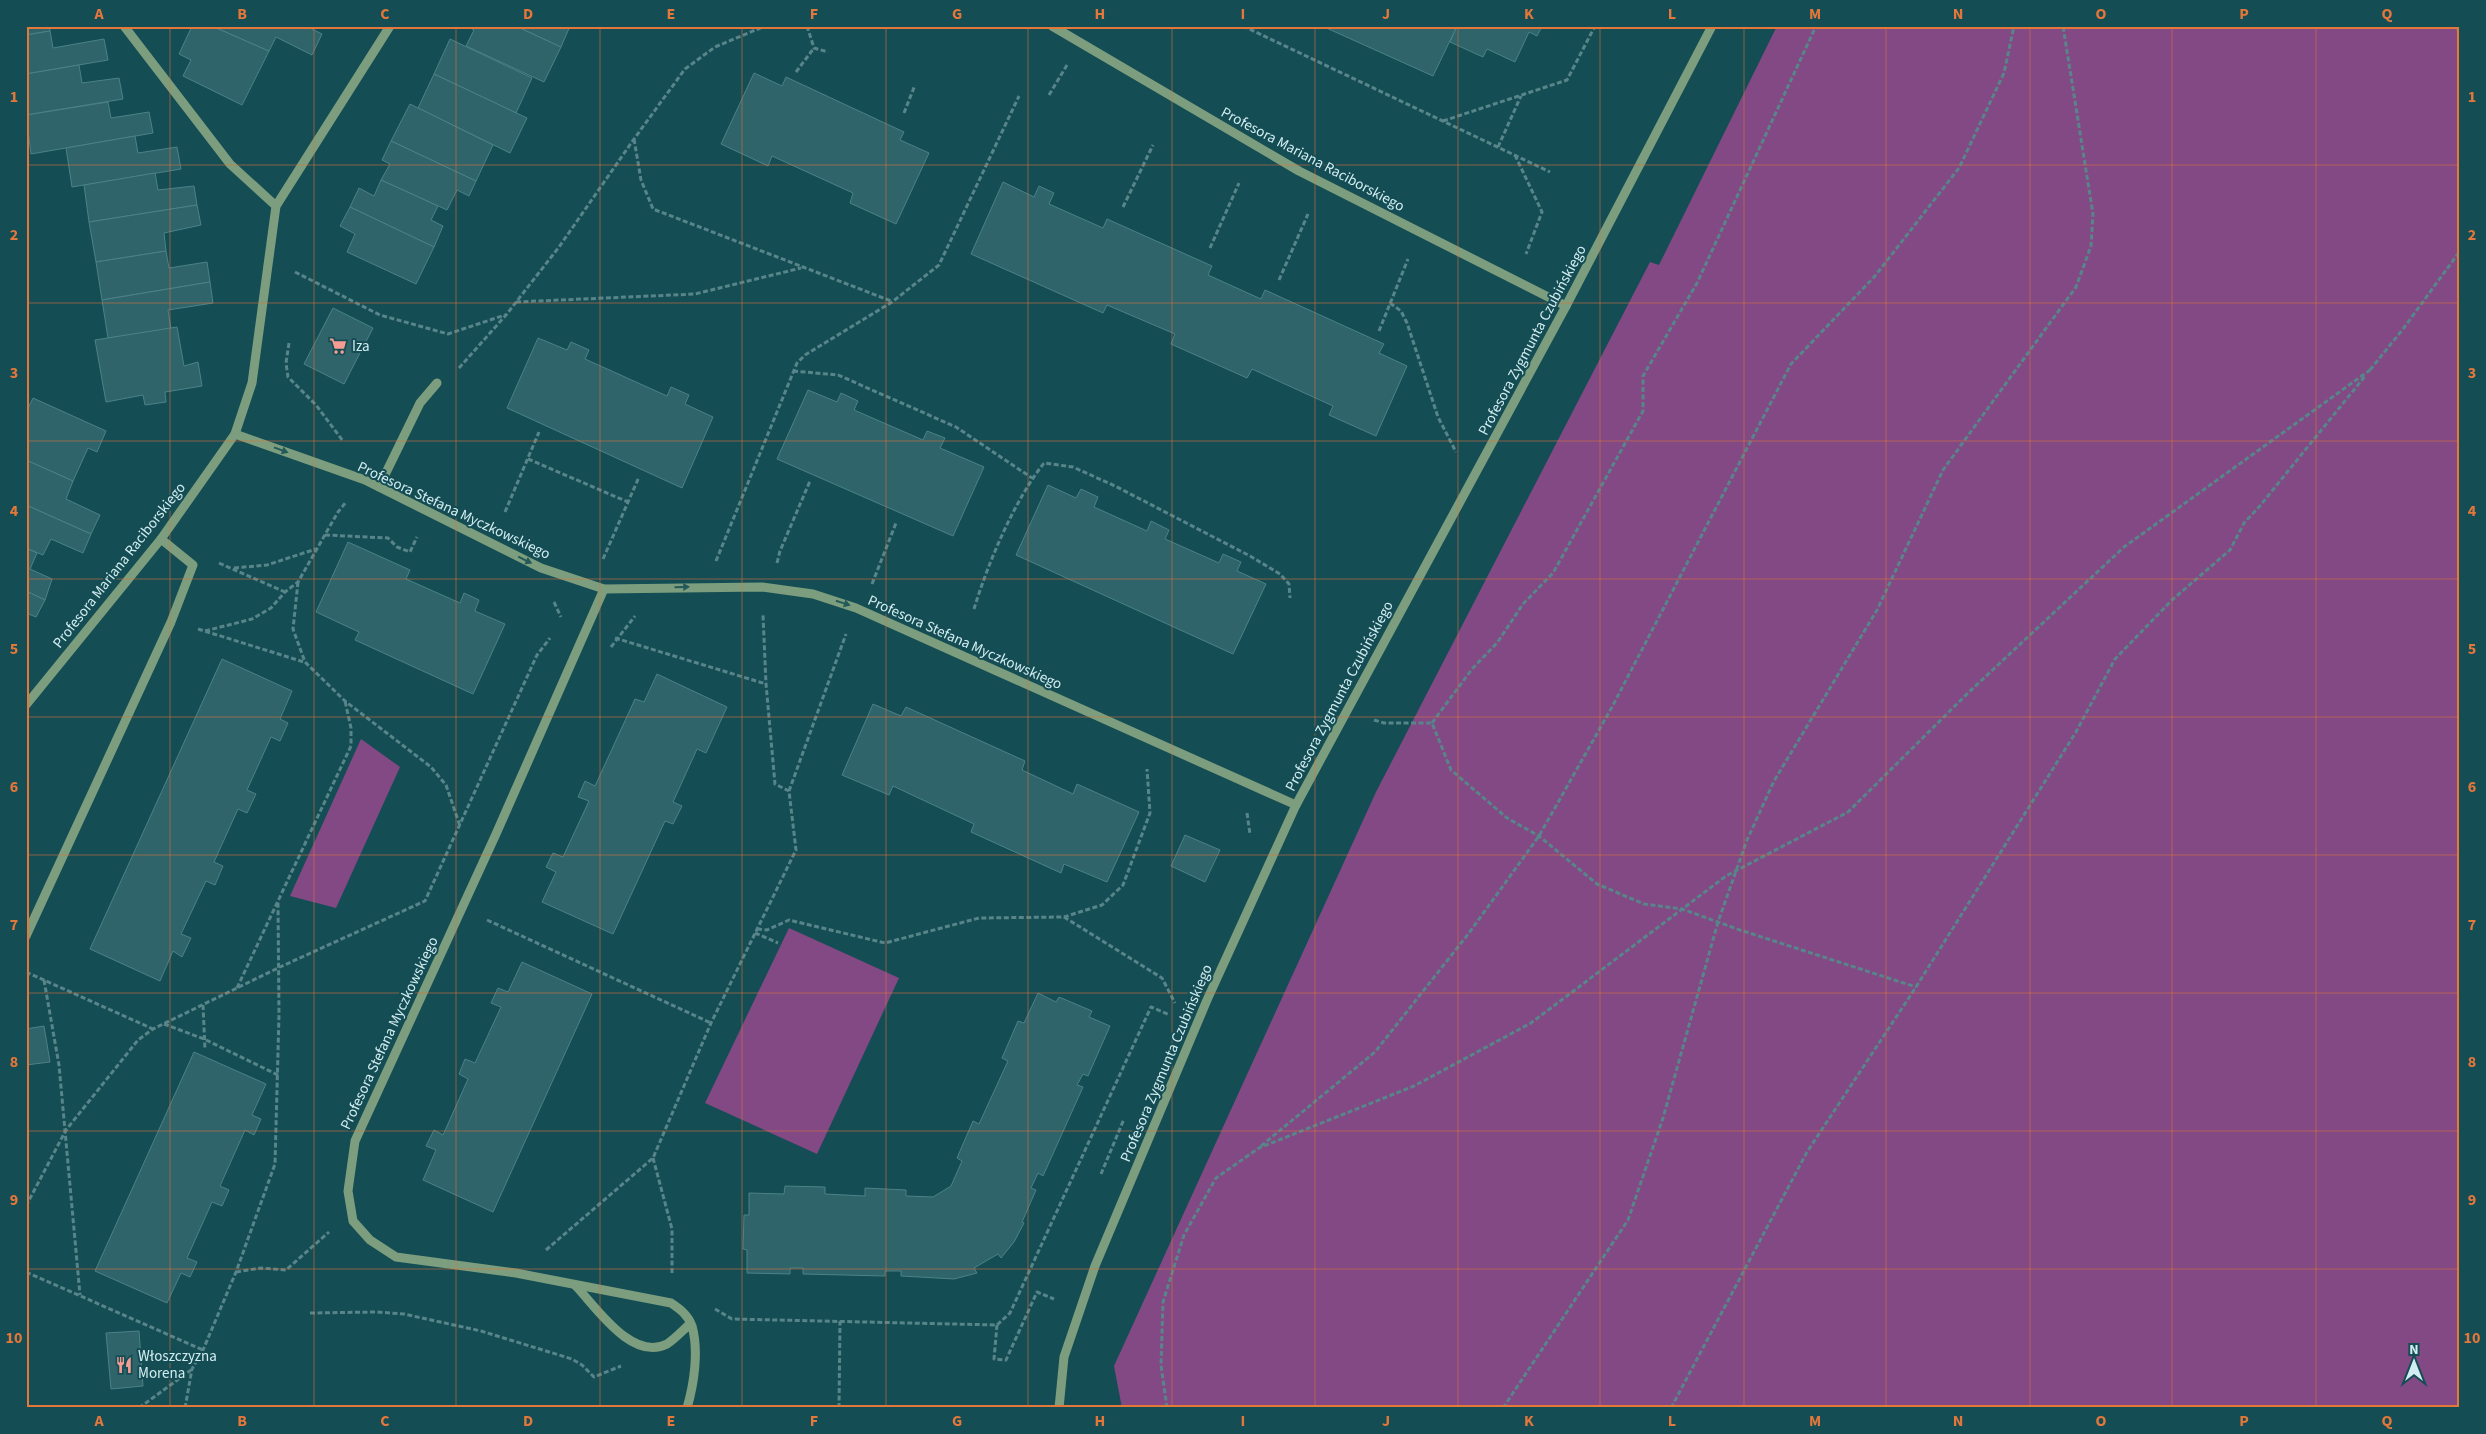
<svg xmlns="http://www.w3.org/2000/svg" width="2486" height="1434" viewBox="0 0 2486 1434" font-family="'Source Sans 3',sans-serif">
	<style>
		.green { fill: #834984 }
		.building { fill: #2f646b; stroke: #4c8188 }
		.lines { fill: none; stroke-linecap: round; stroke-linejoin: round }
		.path { stroke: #57858a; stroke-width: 3; stroke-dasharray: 5 2.5; stroke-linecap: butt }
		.minor { stroke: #7c9e7e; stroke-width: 9 }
		.oneway { fill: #24595a }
		.grid { fill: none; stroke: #e4773a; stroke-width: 1; stroke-opacity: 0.55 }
		.labels { text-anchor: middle; stroke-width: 4; stroke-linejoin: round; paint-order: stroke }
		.street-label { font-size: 15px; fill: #d2edf1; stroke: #154d54 }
		.poi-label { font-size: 15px; fill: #d2edf1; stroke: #154d54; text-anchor: start }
		.neatline { fill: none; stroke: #e4773a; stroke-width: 2 }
		.grid-label { font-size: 16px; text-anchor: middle; font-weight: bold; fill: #e4773a }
	</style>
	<rect width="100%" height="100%" fill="#154d54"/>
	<!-- green -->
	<g class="green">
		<polygon points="1777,26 2460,26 2460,1408 1122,1408 1114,1366 1376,792 1650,262 1659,265"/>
		<polygon points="361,739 400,767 336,908 290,896"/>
		<polygon points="789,928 899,978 817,1154 705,1103"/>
	</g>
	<!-- building -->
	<g class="building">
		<polygon points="26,26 50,26 50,31 26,35"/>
		<polygon points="192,26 212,26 269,51 242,105 183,76 191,60 179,54"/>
		<polygon points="212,26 306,26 322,34 312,55 276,37 269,51"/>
		<polygon points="467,26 516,26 561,47 544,82 466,46 474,30"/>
		<polygon points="516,26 570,26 561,47"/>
		<polygon points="1322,26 1457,26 1433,76"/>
		<polygon points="1457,26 1542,26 1537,36 1529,32 1515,62 1487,49 1483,57 1450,42"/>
		<polygon points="50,31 53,48 104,39 108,60 26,74 26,35"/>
		<polygon points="450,39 532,78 516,113 434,74"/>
		<polygon points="79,65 82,83 119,78 123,99 26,115 26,74"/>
		<polygon points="754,73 782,86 786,77 904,132 900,140 929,153 896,224 850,203 853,193 772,156 768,166 721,144"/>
		<polygon points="434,74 527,118 510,153 418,108"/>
		<polygon points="108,102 111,118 149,112 153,133 31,154 26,115"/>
		<polygon points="410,104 493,145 476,181 391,141"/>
		<polygon points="135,136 138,153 177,147 181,169 72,187 66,148"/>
		<polygon points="391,141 476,181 469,196 457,190 447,210 381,180 390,164 382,160"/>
		<polygon points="155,173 158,190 194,186 197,205 89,222 84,185"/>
		<polygon points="381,180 438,206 431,220 443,226 434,247 350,207 359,188 374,196"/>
		<polygon points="1003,182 1034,197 1039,186 1054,193 1049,204 1103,228 1107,219 1212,266 1208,275 1261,299 1265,290 1384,344 1379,353 1407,366 1376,436 1329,415 1333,406 1252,369 1247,378 1171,344 1175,334 1107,305 1103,313 971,254"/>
		<polygon points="197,205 201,225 164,233 166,251 96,262 89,222"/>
		<polygon points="350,207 434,247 416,284 347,252 355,234 340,226"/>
		<polygon points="166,251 169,268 207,262 210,282 102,300 96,262"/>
		<polygon points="210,282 213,303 168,310 171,329 108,338 102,300"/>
		<polygon points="333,308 373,328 344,384 304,364"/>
		<polygon points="177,327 184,366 198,362 202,386 165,392 166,402 145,405 143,395 106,402 95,340"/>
		<polygon points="538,338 567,350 571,342 589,350 585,359 667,396 671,387 689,395 685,404 713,417 682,488 507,408"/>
		<polygon points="808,390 837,402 841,393 858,401 854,410 923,440 927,431 945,438 940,448 984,467 953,536 777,459"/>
		<polygon points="33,398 106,431 97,452 88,448 73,481 26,460 26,412"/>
		<polygon points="26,460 73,481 66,499 100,515 91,534 26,505"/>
		<polygon points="1048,485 1076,498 1081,489 1098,497 1094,507 1147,531 1151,521 1169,530 1165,539 1219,563 1223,554 1241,562 1237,571 1266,584 1233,654 1016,555"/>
		<polygon points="26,505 91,534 83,553 51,539 43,555 26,548"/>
		<polygon points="348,542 410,570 406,579 460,603 464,593 479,600 475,611 505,624 473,694 355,640 359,632 316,612"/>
		<polygon points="26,548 37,553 30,569 52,579 45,600 26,591"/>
		<polygon points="26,591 45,600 36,617 26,613"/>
		<polygon points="222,659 292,691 280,719 288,723 280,741 271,737 247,790 256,794 247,813 238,809 214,862 223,866 215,885 206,881 181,934 191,938 182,957 173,951 160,981 90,949"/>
		<polygon points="657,674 727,707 706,753 697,749 673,802 682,806 673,824 665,821 613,934 542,902 556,872 546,867 553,853 563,857 589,801 578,797 585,781 595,786 635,699 644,702"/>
		<polygon points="873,704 901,716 906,707 1025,761 1022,770 1073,794 1077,784 1139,812 1107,882 1064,864 1061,873 971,832 974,824 893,786 889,795 842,775"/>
		<polygon points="1185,835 1220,850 1205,882 1171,866"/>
		<polygon points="522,962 592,994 493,1212 423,1180 436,1150 426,1146 434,1130 443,1135 468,1079 459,1074 465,1059 475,1063 501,1007 491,1003 498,988 508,992"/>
		<polygon points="1038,993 1056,1002 1059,997 1092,1011 1089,1017 1110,1026 1088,1076 1083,1074 1077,1085 1083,1087 1043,1176 1038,1173 1031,1188 1036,1190 1022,1222 1024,1223 1014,1242 1001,1258 998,1254 974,1268 977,1273 954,1279 901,1276 901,1271 885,1271 885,1276 803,1274 803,1268 790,1268 790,1274 747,1273 747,1250 743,1249 744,1215 749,1215 749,1193 784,1194 785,1186 825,1187 825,1194 865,1196 865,1188 906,1190 906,1196 933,1197 951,1186 962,1161 957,1158 973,1121 979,1124 1008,1061 1002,1058 1018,1021 1024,1023"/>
		<polygon points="44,1026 50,1062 26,1065 26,1029"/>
		<polygon points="194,1052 266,1084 252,1115 261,1119 254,1135 245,1130 220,1186 229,1190 222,1206 212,1202 187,1258 197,1262 190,1277 181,1273 167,1303 95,1271"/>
		<polygon points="139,1331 143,1386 111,1389 106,1333"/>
	</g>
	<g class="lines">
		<!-- path -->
		<g class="path">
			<polyline points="807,26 814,48 828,52"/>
			<polyline points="1243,26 1550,172"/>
			<polyline points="2450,26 2460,31"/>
			<polyline points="796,72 814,48"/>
			<polyline points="1049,95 1067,65"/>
			<polyline points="904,113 915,85"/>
			<polyline points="1443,121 1567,80 1595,26"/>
			<polyline points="634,139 641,180 653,209 891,301"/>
			<polyline points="1498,147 1521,96"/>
			<polyline points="1515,155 1542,212 1526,254"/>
			<polyline points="1123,207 1153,145"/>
			<polyline points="1210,248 1239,183"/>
			<polyline points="295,272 380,315 448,334 505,315"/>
			<polyline points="1279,280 1308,214"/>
			<polyline points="516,302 695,294 801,268"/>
			<polyline points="1390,303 1401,311 1407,323 1438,417 1456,452"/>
			<polyline points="1379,331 1408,259"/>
			<polyline points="289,343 286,363 288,377 316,405 343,441"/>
			<polyline points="459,368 506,315 559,247 634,139 685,69 715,47 765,26"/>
			<polyline points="2370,370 2403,329 2460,251"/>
			<polyline points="793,371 838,375 956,427 1032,478"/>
			<polyline points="528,459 628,502"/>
			<polyline points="505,512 539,432"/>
			<polyline points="325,535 388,538 397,547 410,552 417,537"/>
			<polyline points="603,559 639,477"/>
			<polyline points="716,561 797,363 805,355 892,302 939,265 1019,96"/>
			<polyline points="219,563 285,592"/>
			<polyline points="777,563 780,551 810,481"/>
			<polyline points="234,568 267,565 316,549"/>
			<polyline points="298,582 293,629 305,662 345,701 431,767 446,785 460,826"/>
			<polyline points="872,584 896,523"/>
			<polyline points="554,602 561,617"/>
			<path d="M974,609C988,563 1014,501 1044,463L1073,467L1115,486L1250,556L1280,574L1289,584L1290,598"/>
			<polyline points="198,629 304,662"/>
			<polyline points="205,631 252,619 271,608 285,592 298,582 338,512 346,502"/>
			<polyline points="615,638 766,684"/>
			<polyline points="611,647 635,616"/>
			<polyline points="1374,720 1384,723 1432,723 1451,770 1507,818 1539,836 1597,884 1644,904 1682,909 1740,930 1916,987"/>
			<polyline points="1432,723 1472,669 1497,643 1523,604 1553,573 1643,411 1643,376 1697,283 1816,26"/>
			<polyline points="789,791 846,634"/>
			<polyline points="1247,813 1250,834"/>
			<polyline points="1064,917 1162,978 1175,1003"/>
			<polyline points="487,920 711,1023"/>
			<polyline points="757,929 767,930 789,920 885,943 979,918 1064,917 1102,905 1123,885 1150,813 1147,769"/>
			<polyline points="755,933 778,943"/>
			<polyline points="26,972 153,1029"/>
			<polyline points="44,980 59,1065 80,1295"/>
			<polyline points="237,988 351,746 351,728 345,701"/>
			<polyline points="203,1005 205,1050"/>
			<polyline points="164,1024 204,1039 278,1075"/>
			<polyline points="1261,1146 1375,1052 1469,933 1539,836 1612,707 1791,364 1875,276 1959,168 2004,73 2014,26"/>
			<polyline points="653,1158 672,1229 672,1275"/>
			<polyline points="1101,1174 1124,1119"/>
			<polyline points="26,1206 66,1130 138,1040 153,1029 280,967 425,901 537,655 550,638"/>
			<polyline points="546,1250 653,1158 711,1023 796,850 789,791 775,784 766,684 763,615"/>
			<polyline points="26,1272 203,1350"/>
			<polyline points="236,1272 261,1268 286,1270 329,1232"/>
			<polyline points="715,1309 732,1319 997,1325 1010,1313 1151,1007 1170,1015"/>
			<polyline points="310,1313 377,1312 404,1314 481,1331 572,1359 582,1365 594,1377 621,1366"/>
			<polyline points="997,1325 994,1359 1006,1360 1037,1292 1054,1299"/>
			<polyline points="139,1408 191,1370"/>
			<polyline points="185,1408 192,1369 203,1350 236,1272 275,1164 279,1015 278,902"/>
			<polyline points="839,1408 840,1321"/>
			<polyline points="1167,1408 1161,1365 1163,1302 1184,1235 1216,1178 1259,1148 1414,1086 1531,1023 1726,876 1848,812 1968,693 2124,547 2370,370"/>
			<polyline points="1503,1408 1628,1220 1663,1118 1718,922 1747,840 1774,781 1877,610 1943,470 2076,287 2091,246 2093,214 2063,26"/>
			<polyline points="1671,1408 1807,1152 1916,987 2076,732 2115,659 2172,600 2230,550 2244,523 2259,507 2366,375"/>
		</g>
		<!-- minor -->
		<g class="minor">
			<polyline points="124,26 230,164 276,206"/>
			<polyline points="1052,26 1299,171 1566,306"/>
			<polyline points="235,434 365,480 541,568 604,589 762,587 813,594 856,608 1296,805"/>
			<polyline points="379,487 420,403 437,383"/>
			<path d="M604,589L496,834L355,1141L348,1191L353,1221L370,1240L396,1257L516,1273L671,1303C680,1309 688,1315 692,1326C699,1351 694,1384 687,1408"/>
			<polyline points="26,705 161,539 235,434 252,383 276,206 390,26"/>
			<polyline points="26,936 171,622 193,565 161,539"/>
			<path d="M575,1285C596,1307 632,1362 667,1344C675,1339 683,1330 690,1324"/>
			<polyline points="1059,1408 1064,1357 1095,1266 1207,1000 1296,805 1566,306 1712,26"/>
		</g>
	</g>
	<!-- one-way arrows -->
	<defs><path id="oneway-solid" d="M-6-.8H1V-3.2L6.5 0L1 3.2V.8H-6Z" transform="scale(1.25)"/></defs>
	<g class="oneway">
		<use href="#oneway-solid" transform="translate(281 450) rotate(20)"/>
		<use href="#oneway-solid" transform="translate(525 560) rotate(26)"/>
		<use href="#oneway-solid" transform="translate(682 587) rotate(-2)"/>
		<use href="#oneway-solid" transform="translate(843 603) rotate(18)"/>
	</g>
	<!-- grid -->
	<path class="grid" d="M170,26V1408M314,26V1408M456,26V1408M600,26V1408M742,26V1408M886,26V1408M1028,26V1408M1172,26V1408M1315,26V1408M1458,26V1408M1600,26V1408M1744,26V1408M1886,26V1408M2030,26V1408M2172,26V1408M2316,26V1408M26,165H2460M26,303H2460M26,441H2460M26,579H2460M26,717H2460M26,855H2460M26,993H2460M26,1131H2460M26,1269H2460"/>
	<!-- icons -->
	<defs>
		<g id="supermarket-bare" transform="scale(1.35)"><path d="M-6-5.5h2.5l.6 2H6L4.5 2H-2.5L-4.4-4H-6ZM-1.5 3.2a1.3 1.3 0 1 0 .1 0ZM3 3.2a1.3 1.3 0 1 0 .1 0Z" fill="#f59c93" stroke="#154d54" stroke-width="2.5" paint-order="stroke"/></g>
		<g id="restaurant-bare" transform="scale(1.35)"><path d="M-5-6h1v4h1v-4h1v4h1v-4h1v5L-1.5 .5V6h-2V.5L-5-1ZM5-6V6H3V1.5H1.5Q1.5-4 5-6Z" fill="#f59c93" stroke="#154d54" stroke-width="2.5" paint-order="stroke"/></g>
	</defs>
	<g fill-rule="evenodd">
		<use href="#supermarket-bare" x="338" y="346"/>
		<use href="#restaurant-bare" x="124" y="1365"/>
	</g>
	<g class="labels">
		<!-- street labels -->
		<g class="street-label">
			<text transform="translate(1313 159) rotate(28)" y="5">Profesora Mariana Raciborskiego</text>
			<text transform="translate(1532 340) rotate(-62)" y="5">Profesora Zygmunta Czubińskiego</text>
			<text transform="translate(454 510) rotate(25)" y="5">Profesora Stefana Myczkowskiego</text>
			<text transform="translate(119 565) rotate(-52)" y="5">Profesora Mariana Raciborskiego</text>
			<text transform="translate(965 642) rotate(24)" y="5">Profesora Stefana Myczkowskiego</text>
			<text transform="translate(1339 696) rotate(-62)" y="5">Profesora Zygmunta Czubińskiego</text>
			<text transform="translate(389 1033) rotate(-65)" y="5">Profesora Stefana Myczkowskiego</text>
			<text transform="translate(1166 1063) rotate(-67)" y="5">Profesora Zygmunta Czubińskiego</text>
		</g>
		<!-- poi labels -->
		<g class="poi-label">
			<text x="352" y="351">Iza</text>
			<text x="138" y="1361">Włoszczyzna<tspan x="138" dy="17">Morena</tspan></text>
		</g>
	</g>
	<!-- border -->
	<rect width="2486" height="1434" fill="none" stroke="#154d54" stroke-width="55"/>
	<!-- north arrow -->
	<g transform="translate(2414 1362)" stroke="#154d54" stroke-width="4" paint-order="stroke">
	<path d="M0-4L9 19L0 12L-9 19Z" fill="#d2edf1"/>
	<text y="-8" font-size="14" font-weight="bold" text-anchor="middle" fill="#d2edf1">N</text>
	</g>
	<rect x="28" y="28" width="2430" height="1378" class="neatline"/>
	<g class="grid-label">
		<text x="99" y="19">A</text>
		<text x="242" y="19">B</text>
		<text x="385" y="19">C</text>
		<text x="528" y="19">D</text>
		<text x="671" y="19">E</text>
		<text x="814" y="19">F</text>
		<text x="957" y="19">G</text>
		<text x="1100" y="19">H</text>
		<text x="1243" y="19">I</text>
		<text x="1386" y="19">J</text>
		<text x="1529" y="19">K</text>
		<text x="1672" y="19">L</text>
		<text x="1815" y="19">M</text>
		<text x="1958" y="19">N</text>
		<text x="2101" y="19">O</text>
		<text x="2244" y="19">P</text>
		<text x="2387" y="19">Q</text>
		<text x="14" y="102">1</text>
		<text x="2472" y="102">1</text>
		<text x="14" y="240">2</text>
		<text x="2472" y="240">2</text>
		<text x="14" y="378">3</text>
		<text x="2472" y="378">3</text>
		<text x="14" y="516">4</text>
		<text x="2472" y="516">4</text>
		<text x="14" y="654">5</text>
		<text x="2472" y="654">5</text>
		<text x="14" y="792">6</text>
		<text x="2472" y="792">6</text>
		<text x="14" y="930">7</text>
		<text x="2472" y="930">7</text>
		<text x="14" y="1067">8</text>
		<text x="2472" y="1067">8</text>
		<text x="14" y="1205">9</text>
		<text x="2472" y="1205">9</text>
		<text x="14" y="1343">10</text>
		<text x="2472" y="1343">10</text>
		<text x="99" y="1426">A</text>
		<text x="242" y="1426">B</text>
		<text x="385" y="1426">C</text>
		<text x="528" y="1426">D</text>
		<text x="671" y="1426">E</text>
		<text x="814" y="1426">F</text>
		<text x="957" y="1426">G</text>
		<text x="1100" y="1426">H</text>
		<text x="1243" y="1426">I</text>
		<text x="1386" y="1426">J</text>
		<text x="1529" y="1426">K</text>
		<text x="1672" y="1426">L</text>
		<text x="1815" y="1426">M</text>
		<text x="1958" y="1426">N</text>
		<text x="2101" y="1426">O</text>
		<text x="2244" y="1426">P</text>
		<text x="2387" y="1426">Q</text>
	</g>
</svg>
